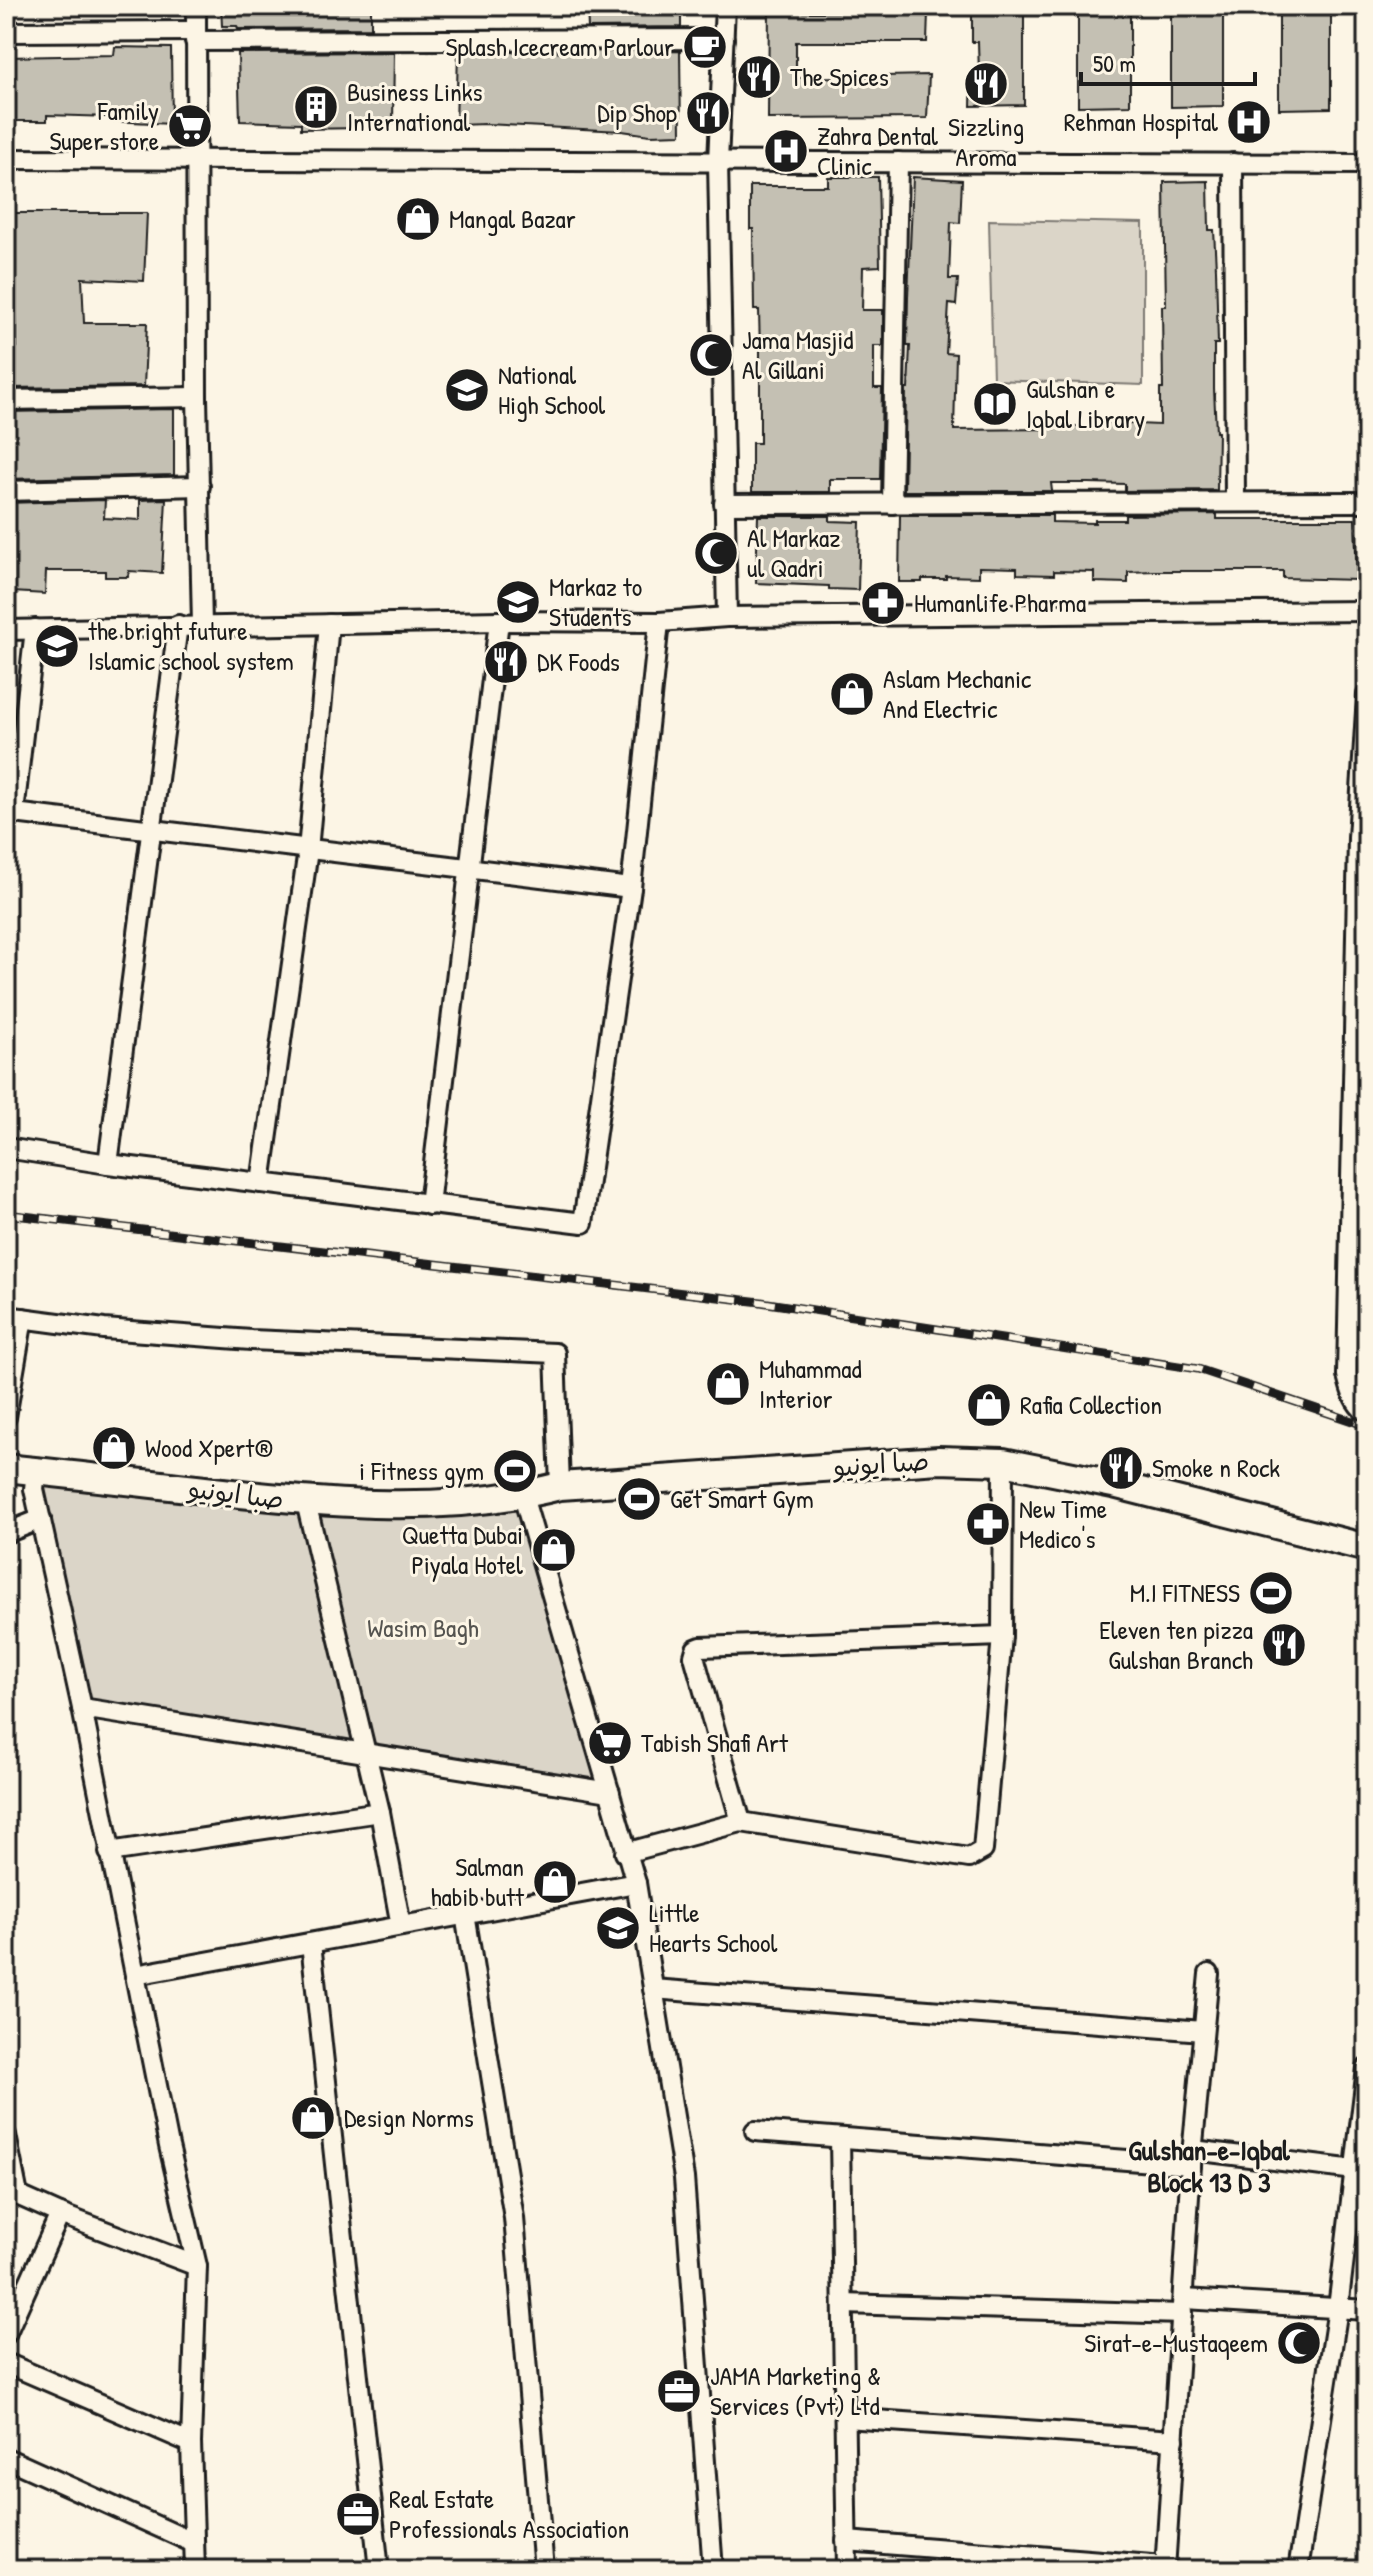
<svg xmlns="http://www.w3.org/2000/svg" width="1373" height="2576" viewBox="0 0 1373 2576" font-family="'Patrick Hand','Playpen Sans Arabic',sans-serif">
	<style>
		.green { fill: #dbd5c8; stroke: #7c7872; stroke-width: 2 }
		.building { fill: #c4c0b3; stroke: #1c1c1c; stroke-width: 2 }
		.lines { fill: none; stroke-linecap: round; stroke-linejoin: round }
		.street-casing { stroke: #1c1c1c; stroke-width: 24 }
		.secondary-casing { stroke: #1c1c1c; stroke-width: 32 }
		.street { stroke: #fcf5e5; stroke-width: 18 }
		.secondary { stroke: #fcf5e5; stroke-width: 26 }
		.rail-casing { stroke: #1c1c1c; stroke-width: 9 }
		.rail { stroke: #fcf5e5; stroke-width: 6; stroke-dasharray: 18; stroke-linecap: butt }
		.labels { text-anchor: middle; stroke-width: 6; stroke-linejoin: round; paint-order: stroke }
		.poi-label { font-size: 26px; fill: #1c1c1c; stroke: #fcf5e5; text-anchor: start }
		.street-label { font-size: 26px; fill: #1c1c1c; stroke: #fcf5e5 }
		.park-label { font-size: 26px; fill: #555450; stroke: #fcf5e5 }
		.neighbourhood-label { font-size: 28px; font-weight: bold; fill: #1c1c1c; stroke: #fcf5e5 }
	</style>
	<rect width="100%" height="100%" fill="#fcf5e5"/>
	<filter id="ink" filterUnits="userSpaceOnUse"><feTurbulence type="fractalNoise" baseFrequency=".0125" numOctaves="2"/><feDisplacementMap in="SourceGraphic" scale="16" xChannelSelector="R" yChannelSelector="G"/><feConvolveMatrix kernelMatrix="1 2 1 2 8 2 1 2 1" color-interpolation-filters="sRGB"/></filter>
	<g filter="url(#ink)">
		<!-- green -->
		<g class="green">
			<polygon points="989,220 1143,223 1143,385 993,380"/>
			<polygon points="36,1471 306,1502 515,1497 610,1792 82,1708"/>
		</g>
		<!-- building -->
		<g class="building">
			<polygon points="221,6 371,6 371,28 238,29 237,26 222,26"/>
			<polygon points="587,6 681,6 681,27 588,28"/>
			<polygon points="769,6 796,6 796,12 928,12 927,42 796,42 796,78 929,75 927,118 768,119"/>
			<polygon points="972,6 1024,6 1024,105 971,106 972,74 979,74 978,42 972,42"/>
			<polygon points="1078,6 1130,6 1130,105 1078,106"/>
			<polygon points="1171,6 1223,6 1223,106 1171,107"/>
			<polygon points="1279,6 1331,6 1331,108 1279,109"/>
			<polygon points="115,47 171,48 172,124 111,121 111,117 47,115 47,121 6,121 6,57 114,55"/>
			<polygon points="680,51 681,134 650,135 622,131 486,124 456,125 458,52"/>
			<polygon points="394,52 393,124 361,125 362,128 301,129 301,123 240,121 238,53"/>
			<polygon points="828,177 878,177 880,266 863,267 862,310 883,310 883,346 874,346 874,388 882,388 880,479 830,479 830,492 752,492 752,443 760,443 760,351 759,310 754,310 753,229 750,229 750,186 828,186"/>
			<polygon points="913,177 962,180 960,223 951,222 949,279 958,279 956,305 949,304 946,353 956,354 954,430 1054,429 1054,426 1089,426 1089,422 1160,425 1160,389 1163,389 1162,306 1166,306 1164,182 1208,181 1209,230 1214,230 1216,269 1218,344 1214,344 1214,389 1216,432 1218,432 1217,490 1125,491 1125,484 1089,483 1051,483 1052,491 904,491 906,389 908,389 910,346 907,346 908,297"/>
			<polygon points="13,213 147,213 144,281 82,278 84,323 147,323 144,386 9,388 8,347 17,347"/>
			<polygon points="174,409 174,475 6,479 6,412"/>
			<polygon points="166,499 162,573 129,571 128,577 105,577 105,571 46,571 45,594 13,592 14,585 6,585 6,503 105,500 104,518 140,520 140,500"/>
			<polygon points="1217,514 1217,519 1355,519 1357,580 1283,578 1283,571 1155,571 1128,572 1128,583 1094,582 1094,572 1054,571 1054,575 1017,574 1017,568 979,567 979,577 946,576 946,579 922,579 922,582 899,582 900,515 1052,515 1052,522 1095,523 1095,520 1125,520 1125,515"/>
			<polygon points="758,516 830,516 830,521 860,522 858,590 829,589 829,586 756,583"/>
		</g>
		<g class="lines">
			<!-- street casing -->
			<g class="street-casing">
				<g id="street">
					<polyline points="196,6 197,397 202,625"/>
					<polyline points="725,6 718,162 727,617"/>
					<polyline points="6,32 195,31"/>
					<polyline points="195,41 724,39"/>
					<polyline points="6,159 1367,164"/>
					<polyline points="1233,163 1235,502"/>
					<polyline points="6,400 197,397"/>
					<polyline points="6,491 200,486"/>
					<polyline points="724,504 1367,502"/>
					<polyline points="892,504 898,162"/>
					<polyline points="6,630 499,621 659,622 727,617 1367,611"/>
					<path d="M1367,695L1358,838L1347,1375C1351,1391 1354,1403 1367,1413"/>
					<polyline points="6,812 631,888"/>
					<polyline points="14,813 35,629"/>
					<polyline points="6,1148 108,1164 583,1223 631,888 659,622"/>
					<polyline points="108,1164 178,625"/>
					<polyline points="261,1183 308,850 329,624"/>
					<polyline points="429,1205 499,621"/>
					<polyline points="6,1316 104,1329 251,1340 555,1353 560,1486"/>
					<polyline points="6,1417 23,1318"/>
					<polyline points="36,1471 34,1489 82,1708 169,2146 197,2266 191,2443 195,2570"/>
					<polyline points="523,1496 636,1883 684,2178 713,2570"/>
					<polyline points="306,1502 380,1812 401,1926"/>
					<polyline points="6,1533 41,1519"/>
					<polyline points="82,1708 610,1792"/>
					<polyline points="741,1822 694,1656 696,1649 701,1647 1002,1636"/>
					<polyline points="109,1852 380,1812"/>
					<polyline points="625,1853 741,1822 969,1858 983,1850 1002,1636 1003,1462"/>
					<polyline points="465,1914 514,2218 544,2570"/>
					<polyline points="311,1943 379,2570"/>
					<polyline points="135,1975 636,1883"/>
					<polyline points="653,1989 1203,2031"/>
					<polyline points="755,2131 1191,2165"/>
					<polyline points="6,2135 18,2195"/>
					<polyline points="840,2138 847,2570"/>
					<polyline points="1193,2150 1355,2170"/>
					<polyline points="6,2190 60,2214 197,2266"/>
					<polyline points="1184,2299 1367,2310"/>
					<polyline points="843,2304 1182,2314"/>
					<polyline points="6,2334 60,2214"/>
					<polyline points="6,2363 191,2443"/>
					<polyline points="845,2418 1174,2440"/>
					<polyline points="6,2458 194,2543"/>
					<polyline points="846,2541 1165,2566"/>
					<polyline points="1165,2570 1191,2165 1209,1974"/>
					<polyline points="1298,2570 1338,2308 1367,2068"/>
				</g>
			</g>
			<!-- secondary casing -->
			<g class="secondary-casing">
				<path id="secondary" d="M6,1468C75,1475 144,1483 213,1491C328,1504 447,1515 560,1486L939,1460L1003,1462L1113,1484L1367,1548"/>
			</g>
			<!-- street -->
			<use href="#street" class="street"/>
			<!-- secondary -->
			<use href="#secondary" class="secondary"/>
			<!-- rail casing -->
			<g class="rail-casing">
				<polyline id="rail" points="6,1214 761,1302 1198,1369 1367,1426"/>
			</g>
			<!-- rail -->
			<use href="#rail" class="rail"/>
		</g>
	</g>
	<!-- icons -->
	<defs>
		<g id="cafe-disc" transform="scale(2.3)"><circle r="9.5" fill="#1c1c1c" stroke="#fcf5e5"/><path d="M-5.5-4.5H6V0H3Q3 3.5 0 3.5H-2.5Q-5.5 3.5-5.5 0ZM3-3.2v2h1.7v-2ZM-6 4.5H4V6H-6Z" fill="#fff"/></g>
		<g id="restaurant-disc" transform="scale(2.3)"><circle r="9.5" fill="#1c1c1c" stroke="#fcf5e5"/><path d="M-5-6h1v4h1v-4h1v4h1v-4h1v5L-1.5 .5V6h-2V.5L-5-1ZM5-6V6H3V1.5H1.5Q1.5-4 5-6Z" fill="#fff"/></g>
		<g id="building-disc" transform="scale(2.3)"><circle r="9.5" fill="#1c1c1c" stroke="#fcf5e5"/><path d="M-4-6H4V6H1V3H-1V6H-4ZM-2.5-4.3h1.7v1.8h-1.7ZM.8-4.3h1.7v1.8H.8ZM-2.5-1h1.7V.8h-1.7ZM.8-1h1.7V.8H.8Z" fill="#fff"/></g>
		<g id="hospital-disc" transform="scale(2.3)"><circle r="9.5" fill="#1c1c1c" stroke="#fcf5e5"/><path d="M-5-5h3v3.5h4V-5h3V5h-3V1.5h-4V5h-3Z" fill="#fff"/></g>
		<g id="supermarket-disc" transform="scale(2.3)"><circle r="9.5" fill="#1c1c1c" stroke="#fcf5e5"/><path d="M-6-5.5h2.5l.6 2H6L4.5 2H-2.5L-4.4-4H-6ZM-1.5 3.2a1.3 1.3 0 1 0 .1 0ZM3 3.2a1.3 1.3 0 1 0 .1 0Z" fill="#fff"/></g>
		<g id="shop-disc" transform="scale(2.3)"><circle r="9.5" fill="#1c1c1c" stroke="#fcf5e5"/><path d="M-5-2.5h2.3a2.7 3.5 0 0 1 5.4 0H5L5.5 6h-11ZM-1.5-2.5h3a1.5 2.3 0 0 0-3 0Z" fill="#fff"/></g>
		<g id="mosque-disc" transform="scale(2.3)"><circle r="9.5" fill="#1c1c1c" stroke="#fcf5e5"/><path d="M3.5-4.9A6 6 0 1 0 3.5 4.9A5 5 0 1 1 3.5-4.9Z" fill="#fff"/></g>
		<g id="school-disc" transform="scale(2.3)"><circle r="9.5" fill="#1c1c1c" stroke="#fcf5e5"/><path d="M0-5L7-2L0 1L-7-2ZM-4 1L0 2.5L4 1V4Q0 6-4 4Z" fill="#fff"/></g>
		<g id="library-disc" transform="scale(2.3)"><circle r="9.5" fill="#1c1c1c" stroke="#fcf5e5"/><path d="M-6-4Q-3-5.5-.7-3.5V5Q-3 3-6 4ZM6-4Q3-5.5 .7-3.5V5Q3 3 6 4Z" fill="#fff"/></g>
		<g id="pharmacy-disc" transform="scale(2.3)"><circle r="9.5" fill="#1c1c1c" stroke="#fcf5e5"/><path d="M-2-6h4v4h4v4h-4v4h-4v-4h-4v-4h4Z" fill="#fff"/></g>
		<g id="stadium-disc" transform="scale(2.3)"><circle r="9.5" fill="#1c1c1c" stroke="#fcf5e5"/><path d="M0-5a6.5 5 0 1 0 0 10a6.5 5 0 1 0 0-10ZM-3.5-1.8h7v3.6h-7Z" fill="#fff"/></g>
		<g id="office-disc" transform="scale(2.3)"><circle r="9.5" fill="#1c1c1c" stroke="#fcf5e5"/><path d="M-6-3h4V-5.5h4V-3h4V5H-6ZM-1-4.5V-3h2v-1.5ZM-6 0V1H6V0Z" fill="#fff"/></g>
	</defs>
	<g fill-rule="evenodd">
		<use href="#cafe-disc" x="705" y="47"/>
		<use href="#restaurant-disc" x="759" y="77"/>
		<use href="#restaurant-disc" x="986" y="84"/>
		<use href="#building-disc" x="316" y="107"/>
		<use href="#restaurant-disc" x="708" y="113"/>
		<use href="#hospital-disc" x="1249" y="122"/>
		<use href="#supermarket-disc" x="190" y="126"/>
		<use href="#hospital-disc" x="786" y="151"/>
		<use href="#shop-disc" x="418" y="219"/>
		<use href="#mosque-disc" x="711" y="355"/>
		<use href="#school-disc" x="467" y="390"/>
		<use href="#library-disc" x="995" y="404"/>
		<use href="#mosque-disc" x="716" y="553"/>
		<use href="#school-disc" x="518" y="602"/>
		<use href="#pharmacy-disc" x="883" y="603"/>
		<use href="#school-disc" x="57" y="646"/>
		<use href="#restaurant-disc" x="506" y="662"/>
		<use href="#shop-disc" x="852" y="694"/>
		<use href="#shop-disc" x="728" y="1384"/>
		<use href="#shop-disc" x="989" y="1405"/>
		<use href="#shop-disc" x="114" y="1448"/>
		<use href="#restaurant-disc" x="1121" y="1468"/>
		<use href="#stadium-disc" x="515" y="1471"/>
		<use href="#stadium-disc" x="639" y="1499"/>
		<use href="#pharmacy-disc" x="988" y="1524"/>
		<use href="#shop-disc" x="554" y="1550"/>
		<use href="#stadium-disc" x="1271" y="1593"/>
		<use href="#restaurant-disc" x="1284" y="1645"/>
		<use href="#supermarket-disc" x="610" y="1743"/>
		<use href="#shop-disc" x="555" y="1882"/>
		<use href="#school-disc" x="618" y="1928"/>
		<use href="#shop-disc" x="313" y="2118"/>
		<use href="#mosque-disc" x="1299" y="2343"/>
		<use href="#office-disc" x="679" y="2391"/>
		<use href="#office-disc" x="358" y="2514"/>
	</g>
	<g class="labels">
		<!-- poi labels -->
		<g class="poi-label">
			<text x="674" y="56" text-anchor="end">Splash Icecream Parlour</text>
			<text x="790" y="86">The Spices</text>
			<text x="347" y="101">Business Links<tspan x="347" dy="30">International</tspan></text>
			<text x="159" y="120" text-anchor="end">Family<tspan x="159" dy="30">Super store</tspan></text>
			<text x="677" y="122" text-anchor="end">Dip Shop</text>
			<text x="1218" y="131" text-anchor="end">Rehman Hospital</text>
			<text x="986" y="136" text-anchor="middle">Sizzling<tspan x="986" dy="30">Aroma</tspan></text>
			<text x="817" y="145">Zahra Dental<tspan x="817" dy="30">Clinic</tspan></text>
			<text x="449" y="228">Mangal Bazar</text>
			<text x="742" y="349">Jama Masjid<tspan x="742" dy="30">Al Gillani</tspan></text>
			<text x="498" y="384">National<tspan x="498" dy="30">High School</tspan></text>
			<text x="1026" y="398">Gulshan e<tspan x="1026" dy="30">Iqbal Library</tspan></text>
			<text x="747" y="547">Al Markaz<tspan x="747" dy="30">ul Qadri</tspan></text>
			<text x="549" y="596">Markaz to<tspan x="549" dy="30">Students</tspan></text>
			<text x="914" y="612">Humanlife Pharma</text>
			<text x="88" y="640">the bright future<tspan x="88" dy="30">Islamic school system</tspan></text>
			<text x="537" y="671">DK Foods</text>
			<text x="883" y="688">Aslam Mechanic<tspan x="883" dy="30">And Electric</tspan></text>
			<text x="759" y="1378">Muhammad<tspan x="759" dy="30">Interior</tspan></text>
			<text x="1020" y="1414">Rafia Collection</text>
			<text x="145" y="1457">Wood Xpert®</text>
			<text x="1152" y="1477">Smoke n Rock</text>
			<text x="484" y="1480" text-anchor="end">i Fitness gym</text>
			<text x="670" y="1508">Get Smart Gym</text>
			<text x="1019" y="1518">New Time<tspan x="1019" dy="30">Medico's</tspan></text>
			<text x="523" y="1544" text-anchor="end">Quetta Dubai<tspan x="523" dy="30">Piyala Hotel</tspan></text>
			<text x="1240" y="1602" text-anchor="end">M.I FITNESS</text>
			<text x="1253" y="1639" text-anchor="end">Eleven ten pizza<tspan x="1253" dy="30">Gulshan Branch</tspan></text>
			<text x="641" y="1752">Tabish Shafi Art</text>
			<text x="524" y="1876" text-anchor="end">Salman<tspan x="524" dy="30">habib butt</tspan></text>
			<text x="649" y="1922">Little<tspan x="649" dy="30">Hearts School</tspan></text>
			<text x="344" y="2127">Design Norms</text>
			<text x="1268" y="2352" text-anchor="end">Sirat-e-Mustaqeem</text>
			<text x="710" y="2385">JAMA Marketing &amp;<tspan x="710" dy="30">Services (Pvt) Ltd</tspan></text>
			<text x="389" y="2508">Real Estate<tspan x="389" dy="30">Professionals Association</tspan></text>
		</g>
		<!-- street labels -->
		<g class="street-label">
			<text transform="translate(881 1464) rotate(-4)" y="9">صبا ایونیو</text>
			<text transform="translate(236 1494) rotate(7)" y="9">صبا ایونیو</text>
		</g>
		<!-- park labels -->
		<g class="park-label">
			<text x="423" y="1637">Wasim Bagh</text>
		</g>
		<!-- neighbourhood labels -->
		<g class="neighbourhood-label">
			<text x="1209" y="2160">Gulshan-e-Iqbal<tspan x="1209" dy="32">Block 13 D 3</tspan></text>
		</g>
	</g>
	<!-- margin -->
	<rect width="1373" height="2576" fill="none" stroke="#fcf5e5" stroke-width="32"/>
	<rect x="16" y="16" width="1341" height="2544" fill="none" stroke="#1c1c1c" stroke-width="3" filter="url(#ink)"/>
	<!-- scale -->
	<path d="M1081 72v12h174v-12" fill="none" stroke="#1c1c1c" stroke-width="4"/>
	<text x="1093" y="72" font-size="24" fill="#1c1c1c" stroke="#fcf5e5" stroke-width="6" paint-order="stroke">50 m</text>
</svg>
